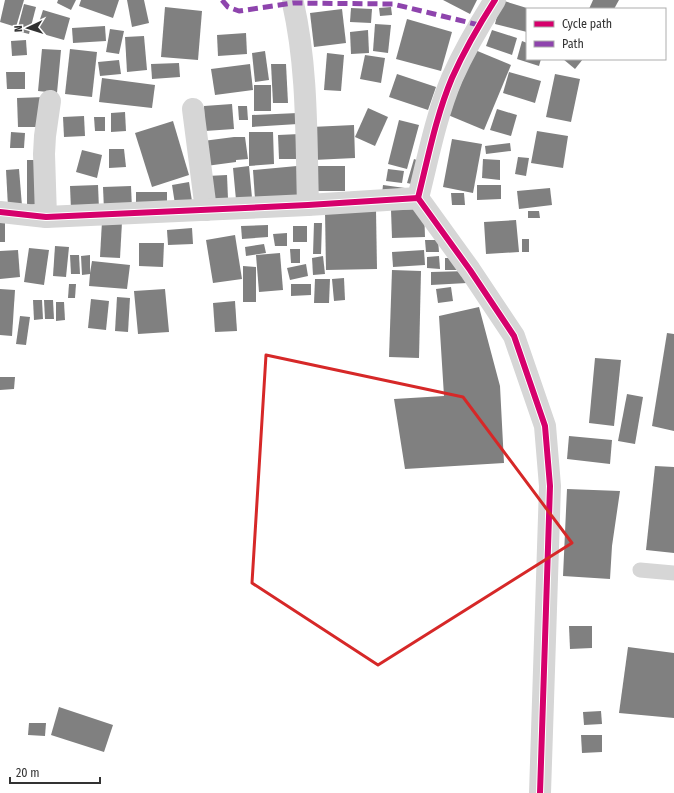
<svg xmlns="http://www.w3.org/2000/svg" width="674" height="793" viewBox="0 0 674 793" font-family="'Fira Sans Condensed',sans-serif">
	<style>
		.building { fill: #808080 }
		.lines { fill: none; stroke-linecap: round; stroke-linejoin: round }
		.service { stroke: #d6d6d6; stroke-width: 15 }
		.minor { stroke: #d6d6d6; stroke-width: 22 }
		.quiet { stroke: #8e44ad; stroke-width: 5; stroke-dasharray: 10 5; stroke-linecap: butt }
		.cycleway-casing { stroke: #fff; stroke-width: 8 }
		.cycleway { stroke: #d6006c; stroke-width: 6 }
		.marked { fill: none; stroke: #d62828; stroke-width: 3; stroke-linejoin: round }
	</style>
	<rect width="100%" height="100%" fill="#fff"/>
	<!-- building -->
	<g class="building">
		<polygon points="5,0 24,0 16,27 0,22"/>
		<polygon points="58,0 76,0 71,10 57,3"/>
		<polygon points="81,0 119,0 113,18 79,6"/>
		<polygon points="127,0 144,0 149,23 132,27"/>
		<polygon points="443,0 477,0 470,14"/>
		<polygon points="501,0 530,9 527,9 527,32 495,24"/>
		<polygon points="593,0 619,0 614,9 589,9"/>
		<polygon points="24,4 36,7 29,34 17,31"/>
		<polygon points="165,7 202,11 198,60 161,57"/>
		<polygon points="391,7 392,15 380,16 379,8"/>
		<polygon points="351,8 372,9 371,23 350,22"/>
		<polygon points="342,9 346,43 314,47 310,13"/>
		<polygon points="43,10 70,18 64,40 36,32"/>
		<polygon points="407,19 452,32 441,71 396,59"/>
		<polygon points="375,24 391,25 388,53 373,51"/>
		<polygon points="105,26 106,41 73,43 72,28"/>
		<polygon points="110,29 124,31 119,54 106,52"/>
		<polygon points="368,30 369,53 351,54 350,32"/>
		<polygon points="492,30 517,38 512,55 486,46"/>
		<polygon points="246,33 247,54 218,56 217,35"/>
		<polygon points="144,36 147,70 127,72 125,37"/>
		<polygon points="26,40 27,55 12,56 11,41"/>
		<polygon points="522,41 527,43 527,59 541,59 539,66 517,59"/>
		<polygon points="42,49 61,50 57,93 38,91"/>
		<polygon points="70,49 97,52 92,97 65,94"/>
		<polygon points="475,50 511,65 484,130 448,115"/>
		<polygon points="265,51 269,80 255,82 252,53"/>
		<polygon points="327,53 344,55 341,91 324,90"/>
		<polygon points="365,55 385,58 381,83 360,79"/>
		<polygon points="563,59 583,59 575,69"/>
		<polygon points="119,60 121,74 100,76 98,62"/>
		<polygon points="179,63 180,77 152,79 151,64"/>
		<polygon points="250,64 253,90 215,95 211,69"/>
		<polygon points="271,64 286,64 288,103 273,103"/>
		<polygon points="6,72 25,72 25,89 7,89"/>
		<polygon points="509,72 541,81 535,103 503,93"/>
		<polygon points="397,74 436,87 428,110 389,97"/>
		<polygon points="555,74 580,79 571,122 546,117"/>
		<polygon points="102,78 155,85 152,108 99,102"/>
		<rect x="254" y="85" width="17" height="26"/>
		<polygon points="45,97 45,127 18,127 17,98"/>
		<polygon points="232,104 234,129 205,131 204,106"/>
		<polygon points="238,106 247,106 248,120 239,120"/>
		<polygon points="368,108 388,117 375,146 355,137"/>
		<polygon points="497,109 517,115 511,136 490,130"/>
		<polygon points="125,112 126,131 111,132 111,113"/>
		<polygon points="298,113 298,124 252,127 252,115"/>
		<polygon points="84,116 85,136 64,137 63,117"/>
		<polygon points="94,117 105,117 105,131 95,131"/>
		<polygon points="399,120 419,125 407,169 388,164"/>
		<polygon points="173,121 189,175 152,187 135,133"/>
		<polygon points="354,125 355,158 313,160 311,127"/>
		<polygon points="537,131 568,136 563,168 531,163"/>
		<polygon points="11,132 25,133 24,148 10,148"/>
		<polygon points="249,132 273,132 274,164 249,166"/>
		<polygon points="300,134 301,159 279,159 278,135"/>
		<polygon points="234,137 245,137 248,159 236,160 236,162 206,166 203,141"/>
		<polygon points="452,139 482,144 473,193 443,187"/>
		<polygon points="510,143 511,151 486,154 485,146"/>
		<polygon points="109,149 124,149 126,167 109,168"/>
		<polygon points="82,150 102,155 97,178 76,172"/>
		<polygon points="518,157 529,158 526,176 515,174"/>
		<polygon points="414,159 422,162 416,185 407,183"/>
		<polygon points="483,159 500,160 500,180 482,178"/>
		<polygon points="27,160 39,160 39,204 27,205"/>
		<polygon points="249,166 252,198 236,200 233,168"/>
		<polygon points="297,166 300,195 255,199 253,170"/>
		<rect x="316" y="166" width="29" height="25"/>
		<polygon points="19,169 22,206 8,207 6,170"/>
		<polygon points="388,169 404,171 402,183 386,181"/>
		<polygon points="227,175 228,199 209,200 207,176"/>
		<polygon points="189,182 192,201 175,204 172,185"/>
		<polygon points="98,185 99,209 71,210 70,186"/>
		<polygon points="383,185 405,188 382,194"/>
		<polygon points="477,185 501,185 501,199 477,200"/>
		<polygon points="131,186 132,209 104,210 103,187"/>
		<polygon points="550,188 552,205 519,209 517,191"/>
		<polygon points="136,192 167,192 167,205 136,206"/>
		<polygon points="451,193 464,193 465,205 452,205"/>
		<polygon points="424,209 425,237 392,238 391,210"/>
		<polygon points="376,210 377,269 326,270 325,211"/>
		<polygon points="528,211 539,211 540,218 528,218"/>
		<polygon points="0,216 5,217 5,242 0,242"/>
		<polygon points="516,220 519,252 486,254 484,222"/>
		<polygon points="102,221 122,222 120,258 100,257"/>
		<polygon points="314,223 322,223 321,254 313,254"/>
		<polygon points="268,225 268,237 242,239 241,226"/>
		<rect x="293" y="226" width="14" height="16"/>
		<polygon points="192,228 193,244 168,245 167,230"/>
		<polygon points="287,233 287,246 275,246 273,234"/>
		<polygon points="235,235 242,279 213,283 206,240"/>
		<rect x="522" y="239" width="7" height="13"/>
		<polygon points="425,240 438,240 439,252 426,252"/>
		<polygon points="139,243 164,243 163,267 139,266"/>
		<polygon points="264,244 266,253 246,256 245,247"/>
		<polygon points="55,246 69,247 66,277 53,276"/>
		<polygon points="29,248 49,250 44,285 24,282"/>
		<polygon points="290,249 300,249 300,263 291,263"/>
		<polygon points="18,250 20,277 0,279 0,251"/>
		<polygon points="424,250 425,265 393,267 392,252"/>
		<polygon points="280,253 283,290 259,292 256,255"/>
		<polygon points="70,255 79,255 80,274 71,274"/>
		<polygon points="90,255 90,273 92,261 130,265 127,289 89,286 90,274 82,275 81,256"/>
		<polygon points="323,256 325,274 313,275 312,258"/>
		<polygon points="439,256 440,269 427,268 427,257"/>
		<rect x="445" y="258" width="12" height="12"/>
		<polygon points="306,264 308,276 290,280 287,268"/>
		<polygon points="243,266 256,267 256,302 243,302"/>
		<polygon points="392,270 421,271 419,358 389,357"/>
		<polygon points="468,271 467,283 431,285 431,272"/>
		<polygon points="344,278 345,300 334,301 332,279"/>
		<polygon points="315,279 330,279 329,303 314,303"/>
		<polygon points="69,284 76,284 75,298 68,298"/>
		<polygon points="291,284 311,284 311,295 291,296"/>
		<polygon points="451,287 453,301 438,303 436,289"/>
		<polygon points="0,289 15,290 12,336 0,335"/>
		<polygon points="165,289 169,332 138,334 134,291"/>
		<polygon points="117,297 130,298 128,332 115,331"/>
		<polygon points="91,299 109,301 106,330 88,328"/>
		<polygon points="33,300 42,300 43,319 34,320"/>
		<polygon points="44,300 53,300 54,319 45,319"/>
		<polygon points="235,301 237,331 215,332 213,303"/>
		<polygon points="56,302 64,302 65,320 56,321"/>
		<polygon points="479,307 500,386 504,463 405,469 394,399 444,396 439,316"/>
		<polygon points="20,316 30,317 26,345 16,344"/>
		<polygon points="667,333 674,334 674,431 652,426"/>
		<polygon points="595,358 621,360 614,426 589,423"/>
		<polygon points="0,377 15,377 14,389 0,390"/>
		<polygon points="627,394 643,397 635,444 618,441"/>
		<polygon points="569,436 612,440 610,464 567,459"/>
		<polygon points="655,466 674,467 674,553 646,550"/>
		<polygon points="567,489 620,491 612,546 610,579 563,576"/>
		<polygon points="569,626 592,626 592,648 570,649"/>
		<polygon points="628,647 674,653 674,718 619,713"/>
		<polygon points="59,707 113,725 104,752 51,735"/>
		<polygon points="601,711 602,724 584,725 583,712"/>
		<polygon points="29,723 46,723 45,736 28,735"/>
		<polygon points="581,735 602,735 602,752 582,753"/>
	</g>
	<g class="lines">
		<!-- service -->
		<polyline class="service" points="640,570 674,573"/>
		<!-- minor -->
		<g class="minor">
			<path d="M293,3C308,69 306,138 308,205"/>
			<polyline points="193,109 206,210"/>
			<path d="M418,198C428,158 436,116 452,78C464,51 479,25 495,0"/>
			<polyline points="0,212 46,217 308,205 418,198 470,270 514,336 545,426 550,486 540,793"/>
			<polyline points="46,217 44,154 45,136 50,101"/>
		</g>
		<!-- quiet -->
		<polyline class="quiet" points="222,0 228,7 239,11 293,3 393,4 479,25"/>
		<!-- cycleway casing -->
		<g class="cycleway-casing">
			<g id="cycleway">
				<path d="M418,198C428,158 436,116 452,78C464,51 479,25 495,0"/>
				<polyline points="0,212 46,217 308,205 418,198 470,270 514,336 545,426 550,486 540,793"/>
			</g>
		</g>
		<!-- cycleway -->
		<use href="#cycleway" class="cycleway"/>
	</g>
	<!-- marked area -->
	<path class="marked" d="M266,355L463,397L572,543L378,665L252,583Z"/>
	<!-- legend -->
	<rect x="526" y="8" width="140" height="52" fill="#ffffff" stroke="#adadad"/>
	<rect x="534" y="21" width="20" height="6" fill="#d6006c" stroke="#adadad"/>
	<text x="562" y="28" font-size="12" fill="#323232">Cycle path</text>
	<rect x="534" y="41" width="20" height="6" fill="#8e44ad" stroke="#adadad"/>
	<text x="562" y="48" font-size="12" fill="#323232">Path</text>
	<!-- north arrow -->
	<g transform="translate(28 28) rotate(266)" stroke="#ffffff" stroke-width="3" paint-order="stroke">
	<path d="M0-3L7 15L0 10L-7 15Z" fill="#323232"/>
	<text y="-6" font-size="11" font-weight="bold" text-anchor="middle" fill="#323232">N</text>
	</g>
	<!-- scale -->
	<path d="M10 777v6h90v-6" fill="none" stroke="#323232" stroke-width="2"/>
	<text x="16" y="777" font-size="12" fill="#323232" stroke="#ffffff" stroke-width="3" paint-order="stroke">20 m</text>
</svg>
